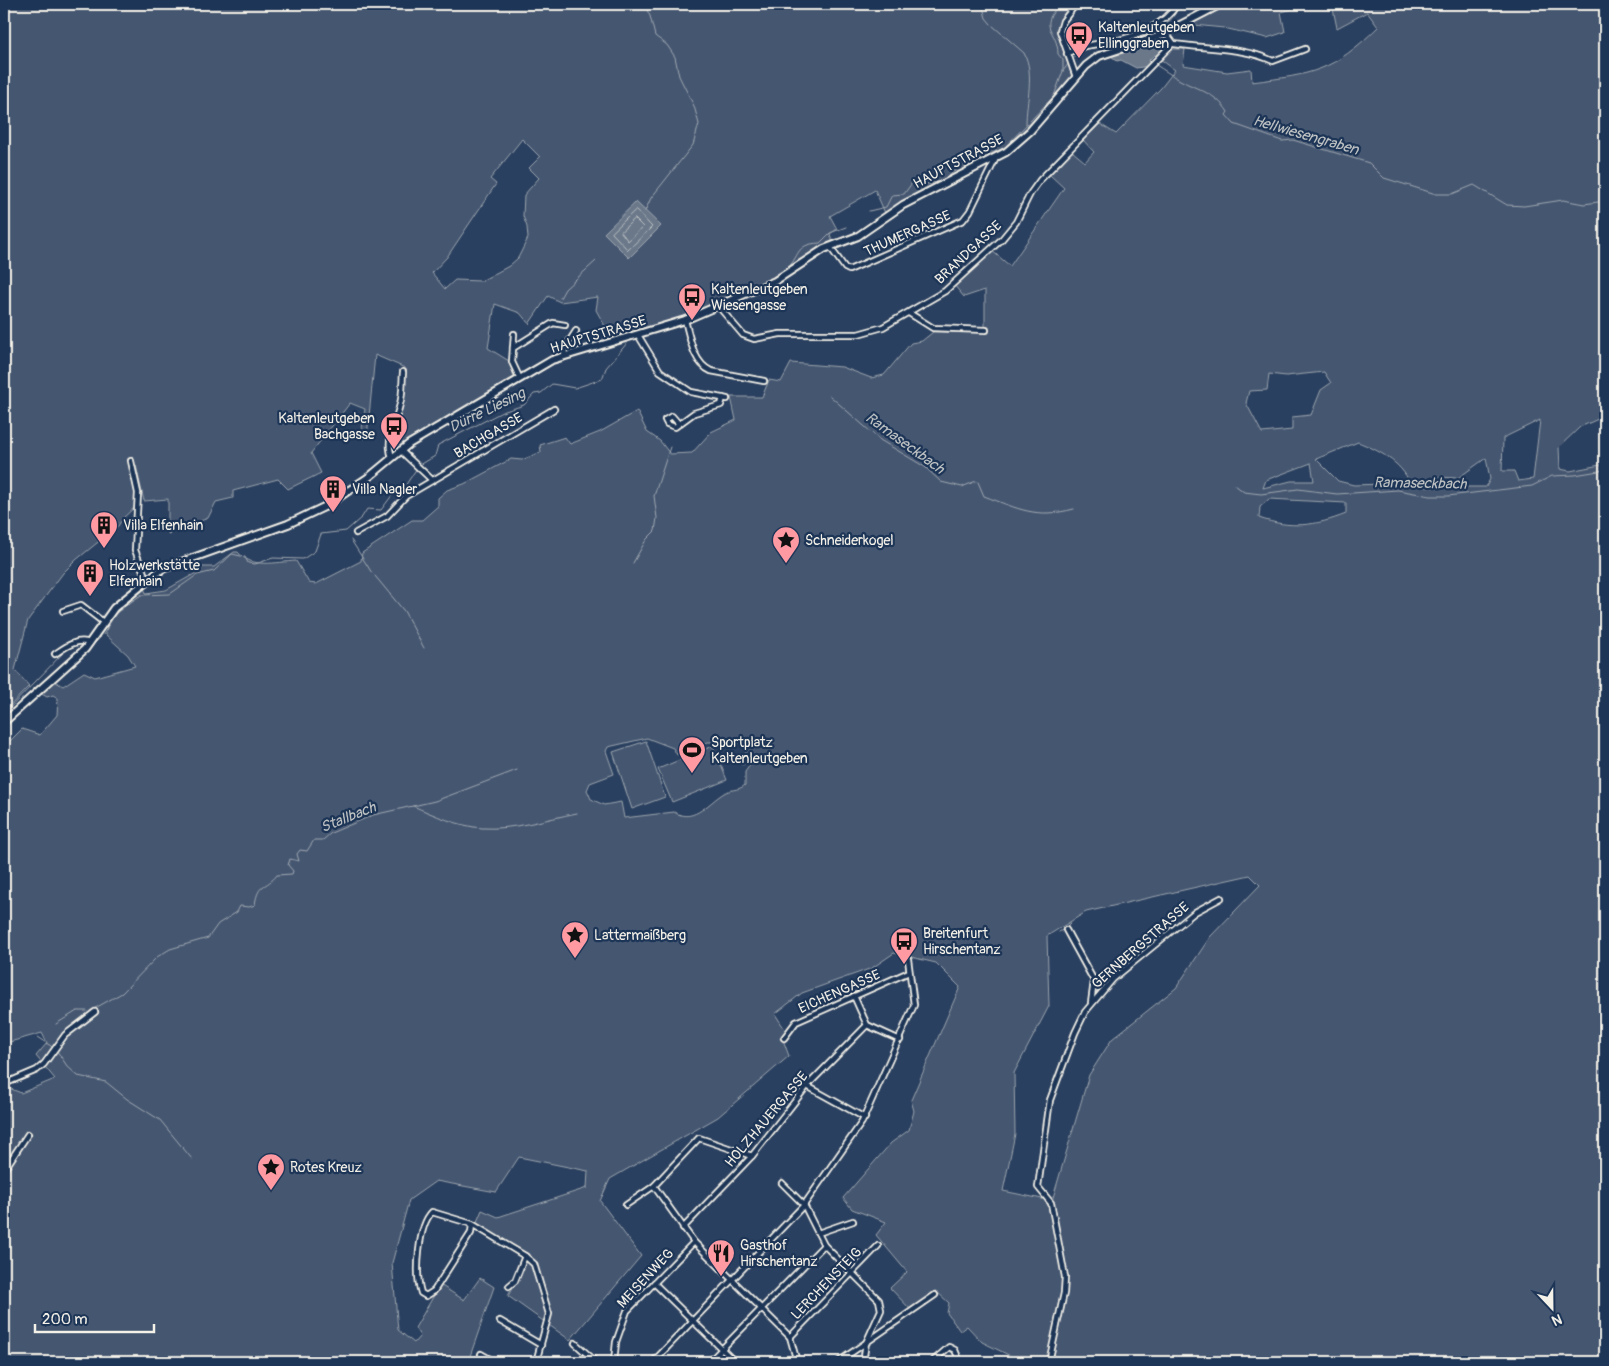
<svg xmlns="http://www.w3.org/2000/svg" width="1609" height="1366" viewBox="0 0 1609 1366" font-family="Pangolin,sans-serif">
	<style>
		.green { fill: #445771; stroke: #9ca4ac; fill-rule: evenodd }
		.water { fill: #6a788a; stroke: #a1a8b0 }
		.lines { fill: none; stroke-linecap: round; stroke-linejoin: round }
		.shore { stroke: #bdc1c2; stroke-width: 1 }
		.stream { stroke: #a1a8b0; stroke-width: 1 }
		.street-casing { stroke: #f4f1e8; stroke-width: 8 }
		.secondary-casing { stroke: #f4f1e8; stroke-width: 10 }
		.street { stroke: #1d3557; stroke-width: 4.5 }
		.secondary { stroke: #1d3557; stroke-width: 6 }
		.labels { text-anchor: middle; stroke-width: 4.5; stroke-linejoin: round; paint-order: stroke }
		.poi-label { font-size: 14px; fill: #f4f1e8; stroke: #1d3557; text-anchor: start }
		.street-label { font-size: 14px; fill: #f4f1e8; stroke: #1d3557 }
		.water-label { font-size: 15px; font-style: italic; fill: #bdc1c2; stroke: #1d3557 }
	</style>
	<rect width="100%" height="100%" fill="#2a4060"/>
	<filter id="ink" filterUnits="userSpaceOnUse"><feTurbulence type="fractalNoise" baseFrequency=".02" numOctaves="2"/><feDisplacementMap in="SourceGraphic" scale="10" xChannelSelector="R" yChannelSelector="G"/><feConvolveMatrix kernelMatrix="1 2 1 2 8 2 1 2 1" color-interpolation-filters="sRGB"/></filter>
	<g filter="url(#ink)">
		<!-- green -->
		<g class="green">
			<path d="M4,4H1073L1056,29L1072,77L1058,95L1004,150L901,202L885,213L875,190L830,216L837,229L830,234L833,243C769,282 686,329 610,335L596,310L598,297L560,302L548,296L529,324L520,313L495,304L488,348L509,361L515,380L399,447L392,441L404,397L405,368L375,355L367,437L363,439C360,430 364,419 365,409L350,403L311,453L321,473L288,489L278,479L233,491V498L216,502L208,518L168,534V499L144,501L136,465L130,467L136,492V506L123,518L118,526L76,560L63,573L28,620L15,670L29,686L4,712ZM522,139L540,157L529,168L539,178L524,195L523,216L527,227L528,238L518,258L509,266L481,281L455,280L445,289L432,273L447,257L496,184L490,179Z"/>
			<polygon points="1224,4 1314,4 1281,12 1285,32 1267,38 1224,28 1184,24"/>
			<path d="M1332,4H1605V416L1580,427L1559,447L1560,469L1570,471L1605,464V1362H1023L982,1342L967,1326L960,1331L947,1313L949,1303L936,1291L911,1310L890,1288L907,1272L876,1235L886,1222L852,1209L843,1198L891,1143L909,1130L914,1111L911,1100L960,987L936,963L894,953L872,968L802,993L775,1014L786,1031L782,1037L789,1056L718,1117L610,1179L600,1201L641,1256L570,1340L508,1296L529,1256L476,1224L482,1210L498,1217L587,1188L588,1171L519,1157L496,1192L436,1181L409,1200L392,1263L398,1330L414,1343L420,1336L415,1328L440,1285L464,1300L480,1278L494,1287L468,1362H4V1086L21,1093L55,1079L36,1056L47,1043L42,1033L6,1043L4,1045V747L22,729L40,735L57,715L58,698L53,695L47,697L40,693L54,681L63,686L84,672L95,677L135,666L128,655L106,635C106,611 131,604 144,588L146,593L166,590L196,573L197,567H214L234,552H238C251,569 276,562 296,561L309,583L316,584L361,561L362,553L412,520H422L438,506V498L447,490L464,484L511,459L522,460L541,452L540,445L565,437L570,444L600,432L637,411L647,432L660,441L670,454L692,453L711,432L736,420L731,397H762L769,380L781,382L791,363L842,367L871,378L884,375L911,343L922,341L933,332H985V290L964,297L954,285L991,250L1010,266L1064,188L1049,174L1072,151L1085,162L1094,152L1083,140L1100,124L1116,134L1161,88L1175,70L1160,59L1169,49H1185L1183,65L1227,72L1251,69L1252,82C1314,74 1332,72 1378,27L1367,12L1337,28ZM1324,372L1331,383L1321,390L1311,415L1292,417V430L1262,433L1246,403L1249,391L1267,390L1269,374L1286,376ZM1540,420L1533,479L1518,481L1514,471H1502L1503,438ZM1358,442C1378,450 1401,462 1410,483L1354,485L1338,481L1316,459ZM1486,458L1490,479L1486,487H1426L1436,477L1458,478ZM1311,463L1314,481H1291L1263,488L1266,480ZM1269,499L1346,503V514C1316,526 1290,529 1259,518L1260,507ZM647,738L673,748L677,755L708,742H738L745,747L746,752L741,764L743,765L752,755L755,758L745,772V785C740,790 733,789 726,792C710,800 695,825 674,812L624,818L621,802L604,805L591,799L587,790L590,783L614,774L606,751L608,747ZM1250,875L1260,885L1210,937L1176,988L1112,1039L1089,1075L1052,1201L1003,1191L1015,1134L1014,1073L1049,1006L1047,936L1086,912Z"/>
			<polygon points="646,741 665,797 632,809 613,752"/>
			<polygon points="713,746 727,780 672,802 658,769"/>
		</g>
		<!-- water -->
		<g class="water">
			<polygon points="1164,38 1168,45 1158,56 1154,55 1149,60 1151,63 1149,66 1136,68 1121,60 1117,61 1110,55"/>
			<polygon points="636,202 661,226 629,258 604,233"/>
		</g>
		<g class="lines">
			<!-- shore -->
			<g class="shore">
				<polygon points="636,210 652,227 628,250 612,233"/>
				<polygon points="635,219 643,227 628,241 621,232"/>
			</g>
			<!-- stream -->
			<g class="stream">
				<polyline points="644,4 650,16 655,36 667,45 675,57 679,76 694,106 699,124 693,145 651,198 645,211"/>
				<polyline points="982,4 986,18 991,24"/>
				<path d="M1060,4C1036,29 1058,29 1058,54L1063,60V71"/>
				<path d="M993,26L1024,53C1035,74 1026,101 1026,124"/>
				<path d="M1133,38C1158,30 1169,29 1180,4"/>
				<polyline points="1071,60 1084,49 1117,43"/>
				<path d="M1156,65C1164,70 1171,75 1180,80C1198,90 1216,93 1228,112L1226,115L1234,124L1282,141L1293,140L1369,163L1384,178L1436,194H1452L1474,185L1507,205L1524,206L1563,200L1584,204L1605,201"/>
				<path d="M915,182C938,189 948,175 967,162L970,157L990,154L1005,147L1054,96L1063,71L1069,63"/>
				<polyline points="869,211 886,207 892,195 904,194 912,183"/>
				<path d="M786,270C801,256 794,244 820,243L830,233L846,227"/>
				<polyline points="762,283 783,272"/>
				<polyline points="560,298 565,289 596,261"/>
				<polyline points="677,319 710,306"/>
				<polyline points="830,396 880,440 925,467 941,482 962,487 976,481"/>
				<polyline points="420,465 435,456 438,445 502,412 524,405 534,394 541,393 552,384 575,388 602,379 606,368 628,342"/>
				<path d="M978,482L984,496C1019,509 1036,519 1074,509"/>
				<polyline points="1235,485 1244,492 1261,494 1298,489 1337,494 1398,490 1430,496 1448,496 1532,486 1552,476 1575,475 1605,470"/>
				<polyline points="351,540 372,573"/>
				<polyline points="633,563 646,540 655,531 657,518 654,496 670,447"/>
				<polyline points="375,576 404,611 424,648"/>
				<polyline points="94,644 103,635 115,614 128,604 141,595 170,594 197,575 214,571 232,554 245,557 248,563 255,564 273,558 303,559 315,551 321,534 346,531 362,517 367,509 381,510 393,494 405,486 417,468"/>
				<polyline points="4,714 65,651 76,645 84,644"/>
				<path d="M413,806C434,815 458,826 482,828C514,830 546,819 577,813"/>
				<polyline points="1067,927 1070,924"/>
				<polyline points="1059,932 1064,929"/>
				<path d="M90,1011L122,993L157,957L170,949L208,938L218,924L237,912L240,906L249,907L255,905C258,882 266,889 277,875L292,874L293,871L288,865L290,859L299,861L297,854L300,850L307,851L314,840H323L331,833L373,815L435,801L517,770"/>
				<polyline points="56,1024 77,1011 87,1011"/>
				<polyline points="37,1037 54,1048"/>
				<polyline points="57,1051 67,1066 78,1076 106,1082 127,1099 160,1120 192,1159"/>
			</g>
			<!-- street casing -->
			<g class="street-casing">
				<g id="street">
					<polyline points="1076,4 1063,21 1060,31 1076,77"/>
					<path d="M1166,33L1174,44C1206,49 1243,47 1273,61L1305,49"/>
					<path d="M1067,54C1081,44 1094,45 1111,42C1134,37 1165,26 1177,4"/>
					<polyline points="830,247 845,268 849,270 963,220 970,211 996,158"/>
					<polyline points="719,307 743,335 754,339 780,334 858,334 883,327 945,291 1002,239 1016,222 1030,194 1040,180 1173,43"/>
					<polyline points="909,313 933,328 986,330"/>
					<path d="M685,320C690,338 693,363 711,371L764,381"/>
					<polyline points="514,334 512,362 520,379"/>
					<polyline points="638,335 660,371 691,392 727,399"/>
					<polyline points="513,348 553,323 565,325"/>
					<polyline points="564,356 565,348 576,331"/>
					<polyline points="678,423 672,416 665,420 667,424 675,427 694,413 721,405 723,398"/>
					<polyline points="400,450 432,480"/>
					<path d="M392,457C385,439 396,422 400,404C403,394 402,383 403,372"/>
					<polyline points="131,461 138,493 135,550 147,581"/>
					<polyline points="356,533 387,516 406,496 554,409"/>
					<polyline points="63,611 81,605 103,622"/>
					<path d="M55,654C65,647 77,638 90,643"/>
					<polyline points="1066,930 1094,981 1091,1003"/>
					<polyline points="854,996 867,1025 900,1040"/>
					<polyline points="784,1038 796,1022 909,972"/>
					<polyline points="4,1084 37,1070 44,1064 65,1035 95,1012"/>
					<polyline points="807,1086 865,1118"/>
					<polyline points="4,1170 28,1134"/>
					<polyline points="782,1183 804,1205 824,1245 879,1300 881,1310 866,1343 863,1362"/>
					<polyline points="654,1186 694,1242 790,1337 797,1362"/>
					<polyline points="626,1205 654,1186 699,1138 752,1156"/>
					<path d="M472,1224L471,1233L434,1291L426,1296L421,1293C415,1274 418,1226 432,1212L472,1224L525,1256L534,1264L549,1314L536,1362"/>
					<polyline points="683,1228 752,1156 807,1086 867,1025"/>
					<polyline points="818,1233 853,1221"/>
					<polyline points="654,1283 733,1360 750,1362"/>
					<polyline points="509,1286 515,1281 525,1256"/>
					<polyline points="500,1321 541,1345"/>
					<polyline points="790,1337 878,1246"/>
					<polyline points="575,1343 596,1362"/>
					<polyline points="481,1354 495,1362"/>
					<polyline points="614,1362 616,1342 627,1311 694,1242"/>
					<polyline points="653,1362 804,1205 862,1122 914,1005 908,959"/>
					<polyline points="709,1362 824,1245"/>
					<polyline points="838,1362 935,1295"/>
					<polyline points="932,1362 949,1347 955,1350 960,1362"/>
					<polyline points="1049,1362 1064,1293 1065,1277 1051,1203 1038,1187 1050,1100 1075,1033 1085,1012 1113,979 1195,912 1221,898"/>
				</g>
			</g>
			<!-- secondary casing -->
			<g class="secondary-casing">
				<polyline id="secondary" points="4,722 85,649 114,608 162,569 288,524 324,507 369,477 409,444 552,360 685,320 775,281 824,249 858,236 903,205 1006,152 1030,131 1086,66 1099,56 1157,37 1221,4"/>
			</g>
			<!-- street -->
			<use href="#street" class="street"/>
			<!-- secondary -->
			<use href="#secondary" class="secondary"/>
		</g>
	</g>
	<!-- icons -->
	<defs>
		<g id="bus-pin" transform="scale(1.4375)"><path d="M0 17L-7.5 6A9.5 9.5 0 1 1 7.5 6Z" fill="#ff9aa2" stroke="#1d3557"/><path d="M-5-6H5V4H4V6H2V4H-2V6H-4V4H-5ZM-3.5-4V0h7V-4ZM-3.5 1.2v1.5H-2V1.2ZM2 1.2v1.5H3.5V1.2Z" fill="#111"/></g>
		<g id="building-pin" transform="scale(1.4375)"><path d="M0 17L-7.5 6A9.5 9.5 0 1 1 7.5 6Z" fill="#ff9aa2" stroke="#1d3557"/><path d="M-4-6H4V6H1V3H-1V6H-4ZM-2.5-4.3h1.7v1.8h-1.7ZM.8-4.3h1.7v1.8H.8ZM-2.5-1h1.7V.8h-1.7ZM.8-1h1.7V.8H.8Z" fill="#111"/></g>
		<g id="sight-pin" transform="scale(1.4375)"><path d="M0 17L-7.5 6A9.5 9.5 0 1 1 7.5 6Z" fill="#ff9aa2" stroke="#1d3557"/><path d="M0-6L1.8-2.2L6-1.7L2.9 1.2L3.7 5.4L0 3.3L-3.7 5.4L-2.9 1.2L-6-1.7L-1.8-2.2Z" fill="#111"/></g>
		<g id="stadium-pin" transform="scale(1.4375)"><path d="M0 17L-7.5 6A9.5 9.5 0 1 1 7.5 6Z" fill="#ff9aa2" stroke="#1d3557"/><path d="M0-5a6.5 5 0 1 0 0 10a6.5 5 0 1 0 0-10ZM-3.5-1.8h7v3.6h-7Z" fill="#111"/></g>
		<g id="restaurant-pin" transform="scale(1.4375)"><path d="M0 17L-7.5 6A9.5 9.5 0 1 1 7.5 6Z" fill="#ff9aa2" stroke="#1d3557"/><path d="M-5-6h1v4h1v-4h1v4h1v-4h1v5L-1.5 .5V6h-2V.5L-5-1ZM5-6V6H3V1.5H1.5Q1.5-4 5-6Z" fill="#111"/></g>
	</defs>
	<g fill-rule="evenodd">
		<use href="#bus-pin" x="1079" y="35"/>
		<use href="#bus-pin" x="692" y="297"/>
		<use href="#bus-pin" x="394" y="426"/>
		<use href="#building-pin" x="333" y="489"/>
		<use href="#building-pin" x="104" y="525"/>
		<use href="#sight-pin" x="786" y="540"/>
		<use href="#building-pin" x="90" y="573"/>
		<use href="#stadium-pin" x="692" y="750"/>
		<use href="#sight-pin" x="575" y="935"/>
		<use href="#bus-pin" x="904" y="941"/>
		<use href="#sight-pin" x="271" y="1167"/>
		<use href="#restaurant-pin" x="721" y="1253"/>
	</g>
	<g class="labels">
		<!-- poi labels -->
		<g class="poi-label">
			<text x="1098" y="32">Kaltenleutgeben<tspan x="1098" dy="16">Ellinggraben</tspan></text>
			<text x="711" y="294">Kaltenleutgeben<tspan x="711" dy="16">Wiesengasse</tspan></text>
			<text x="375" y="423" text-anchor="end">Kaltenleutgeben<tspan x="375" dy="16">Bachgasse</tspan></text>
			<text x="352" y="494">Villa Nagler</text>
			<text x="123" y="530">Villa Elfenhain</text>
			<text x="805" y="545">Schneiderkogel</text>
			<text x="109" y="570">Holzwerkstätte<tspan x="109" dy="16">Elfenhain</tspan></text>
			<text x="711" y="747">Sportplatz<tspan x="711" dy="16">Kaltenleutgeben</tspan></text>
			<text x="923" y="938">Breitenfurt<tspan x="923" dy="16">Hirschentanz</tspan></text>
			<text x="594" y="940">Lattermaißberg</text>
			<text x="290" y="1172">Rotes Kreuz</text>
			<text x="740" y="1250">Gasthof<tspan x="740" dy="16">Hirschentanz</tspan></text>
		</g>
		<!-- street labels -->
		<g class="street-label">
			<text transform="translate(958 161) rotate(-28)" y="5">HAUPTSTRASSE</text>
			<text transform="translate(907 233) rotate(-24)" y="5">THUMERGASSE</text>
			<text transform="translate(968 252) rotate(-43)" y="5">BRANDGASSE</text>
			<text transform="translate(598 334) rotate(-17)" y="5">HAUPTSTRASSE</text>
			<text transform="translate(488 435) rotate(-30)" y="5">BACHGASSE</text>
			<text transform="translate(1140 945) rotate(-41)" y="5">GERNBERGSTRASSE</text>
			<text transform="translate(839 991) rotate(-24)" y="5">EICHENGASSE</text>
			<text transform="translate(766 1119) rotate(-50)" y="5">HOLZHAUERGASSE</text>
			<text transform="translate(645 1278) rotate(-47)" y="5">MEISENWEG</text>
			<text transform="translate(826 1283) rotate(-46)" y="5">LERCHENSTEIG</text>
		</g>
		<!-- water labels -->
		<g class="water-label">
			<text transform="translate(1306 135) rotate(16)" y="5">Hellwiesengraben</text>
			<text transform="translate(487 410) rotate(-26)" y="5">Dürre Liesing</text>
			<text transform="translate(905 443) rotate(36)" y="5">Ramaseckbach</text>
			<text transform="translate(1420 483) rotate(1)" y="5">Ramaseckbach</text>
			<text transform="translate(348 817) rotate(-22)" y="5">Stallbach</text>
		</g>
	</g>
	<!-- margin -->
	<rect width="1609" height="1366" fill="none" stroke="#1d3557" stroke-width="20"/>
	<rect x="10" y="10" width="1589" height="1346" fill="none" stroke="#f4f1e8" stroke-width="2" filter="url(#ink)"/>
	<!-- north arrow -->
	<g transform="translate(1552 1308) rotate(158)" stroke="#1d3557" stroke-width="4" paint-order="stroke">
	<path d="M0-4L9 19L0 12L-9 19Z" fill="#f4f1e8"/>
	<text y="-8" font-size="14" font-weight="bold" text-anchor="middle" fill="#f4f1e8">N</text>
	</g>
	<!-- scale -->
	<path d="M35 1324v8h119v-8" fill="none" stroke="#f4f1e8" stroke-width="2.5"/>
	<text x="42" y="1324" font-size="15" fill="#f4f1e8" stroke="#1d3557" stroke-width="4" paint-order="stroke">200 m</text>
</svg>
